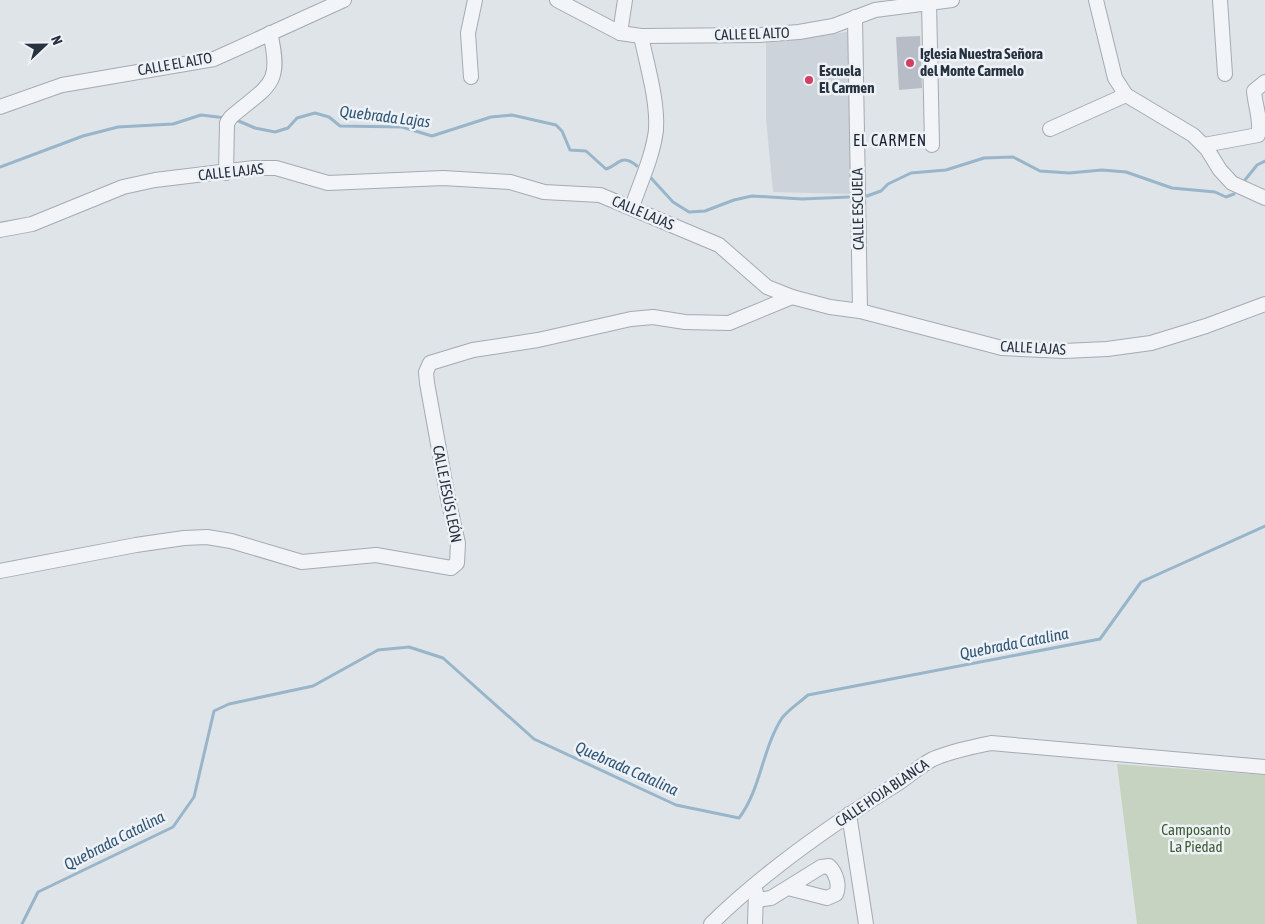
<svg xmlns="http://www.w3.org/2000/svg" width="1265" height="924" viewBox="0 0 1265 924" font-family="'Asap Condensed',sans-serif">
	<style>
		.built { fill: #cdd3db }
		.green { fill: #c6d3c0 }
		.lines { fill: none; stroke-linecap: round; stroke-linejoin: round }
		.stream { stroke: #98b5ca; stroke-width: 3 }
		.building { fill: #b6bdc6 }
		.minor-casing { stroke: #a4abb3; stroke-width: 16 }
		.minor { stroke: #f2f4f7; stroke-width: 14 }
		.poi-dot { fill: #d33f61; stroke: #eef2f6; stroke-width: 2 }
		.labels { text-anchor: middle; stroke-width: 5; stroke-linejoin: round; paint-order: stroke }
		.street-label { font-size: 15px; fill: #273240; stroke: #eef2f6 }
		.poi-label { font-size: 15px; font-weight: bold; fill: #273240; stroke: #eef2f6; text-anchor: start }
		.park-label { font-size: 15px; fill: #3f5d34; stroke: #eef2f6 }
		.water-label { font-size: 16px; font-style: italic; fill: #305576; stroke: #eef2f6 }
		.neighbourhood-label { font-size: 16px; letter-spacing: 1px; fill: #1a2331; stroke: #eef2f6 }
	</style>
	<rect width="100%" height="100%" fill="#dfe4e9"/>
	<!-- built -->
	<polygon class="built" points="853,31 853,194 773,192 766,119 766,41 787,41"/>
	<!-- green -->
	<polygon class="green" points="1117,764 1265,775 1265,924 1137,924"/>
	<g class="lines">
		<!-- stream -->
		<g class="stream">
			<path d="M234,119L255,128L275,132L288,128L297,118L315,113L329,117L340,126L402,127L432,136L491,117L512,115L556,125L562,131L570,150L586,151L606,169C619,165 621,153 637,166"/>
			<polyline points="0,167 83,136 118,127 173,124 201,115 226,118"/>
			<polyline points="651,178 673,202 689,212 705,211 734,200 752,196 802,199 849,197"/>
			<polyline points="1245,180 1257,165 1265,161"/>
			<polyline points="867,196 881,191 888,184 911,173 946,170 984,158 1013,157 1040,171 1069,173 1102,170 1126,172 1172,188 1215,192 1226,197 1234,194"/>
			<path d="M22,924L38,892L173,827L194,797L214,711L229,704L313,686L378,650L409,647L443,658L534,739L676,805L739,818C761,789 762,749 782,718C788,710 800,702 808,695L1100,639L1141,582L1265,526"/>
		</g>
	</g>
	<!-- building -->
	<polygon class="building" points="920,36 922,88 899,90 896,37"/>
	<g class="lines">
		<!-- minor casing -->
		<g class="minor-casing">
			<g id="minor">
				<polyline points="557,0 620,33 641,36 760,35 799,32 833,26 875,10 952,0"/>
				<polyline points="1096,0 1115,78 1126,95 1193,135 1207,149 1220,170 1232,183 1265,198"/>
				<polyline points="1220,0 1225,74"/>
				<polyline points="929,2 932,145"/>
				<polyline points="855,17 860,311"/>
				<polyline points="620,33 625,0"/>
				<polyline points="471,77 468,33 475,0"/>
				<polyline points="0,107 62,85 214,59 344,0"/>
				<polyline points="1050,129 1126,95"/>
				<path d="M1204,145L1258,135C1262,123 1255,105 1254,91L1265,82"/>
				<path d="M226,173L227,123L231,117C268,85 283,86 270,33"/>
				<path d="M632,207C640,183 653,156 656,130C658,101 647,65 641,36"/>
				<polyline points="0,230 32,224 123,187 155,180 254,168 276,168 328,183 443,178 510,182 544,192 600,195 719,245 767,287 792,297 830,307 860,311 1002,348 1064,351 1107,349 1151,343 1206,326 1265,304"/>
				<polyline points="0,571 136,545 184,538 207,537 231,541 302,562 376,555 451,568 457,563 458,543 448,499 427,383 426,372 430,363 473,350 538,340 631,319 653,317 685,322 729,323 792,297"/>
				<polyline points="849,814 866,924"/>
				<path d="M756,900L771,898L821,867L829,866C836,873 840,885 836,894L827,898L788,888"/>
				<path d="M711,924C765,871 828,827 892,787C906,779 919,766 933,759C951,751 972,747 991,743L1265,767"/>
				<polyline points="755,924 756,892"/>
			</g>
		</g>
		<!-- minor -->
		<use href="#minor" class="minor"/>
	</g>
	<!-- markers -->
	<g class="poi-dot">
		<circle cx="910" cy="63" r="5"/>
		<circle cx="809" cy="80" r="5"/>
	</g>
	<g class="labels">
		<!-- street labels -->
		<g class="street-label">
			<text transform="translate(752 34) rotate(-2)" y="5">CALLE EL ALTO</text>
			<text transform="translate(175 64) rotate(-10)" y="5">CALLE EL ALTO</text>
			<text transform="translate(231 172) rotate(-6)" y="5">CALLE LAJAS</text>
			<text transform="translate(858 209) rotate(-91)" y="5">CALLE ESCUELA</text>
			<text transform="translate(643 213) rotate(23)" y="5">CALLE LAJAS</text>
			<text transform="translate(1033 348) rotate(3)" y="5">CALLE LAJAS</text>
			<text transform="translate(447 494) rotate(79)" y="5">CALLE JESÚS LEÓN</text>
			<text transform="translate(882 793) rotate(-34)" y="5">CALLE HOJA BLANCA</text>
		</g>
		<!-- poi labels -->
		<g class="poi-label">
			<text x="920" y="59">Iglesia Nuestra Señora<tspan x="920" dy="17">del Monte Carmelo</tspan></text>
			<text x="819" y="76">Escuela<tspan x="819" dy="17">El Carmen</tspan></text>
		</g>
		<!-- park labels -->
		<g class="park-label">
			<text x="1196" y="835">Camposanto<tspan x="1196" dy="17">La Piedad</tspan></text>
		</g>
		<!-- water labels -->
		<g class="water-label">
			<text transform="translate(385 116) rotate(7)" y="6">Quebrada Lajas</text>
			<text transform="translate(1014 643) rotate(-11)" y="6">Quebrada Catalina</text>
			<text transform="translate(627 768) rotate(24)" y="6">Quebrada Catalina</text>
			<text transform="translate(114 840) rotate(-27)" y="6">Quebrada Catalina</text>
		</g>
		<!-- neighbourhood labels -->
		<g class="neighbourhood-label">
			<text x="890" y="146">EL CARMEN</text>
		</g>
	</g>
	<!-- north arrow -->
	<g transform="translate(45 45) rotate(68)" stroke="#eef2f6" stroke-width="4" paint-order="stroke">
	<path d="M0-4L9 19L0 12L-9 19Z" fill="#273240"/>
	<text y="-8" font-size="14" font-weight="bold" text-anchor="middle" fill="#273240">N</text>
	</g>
</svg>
